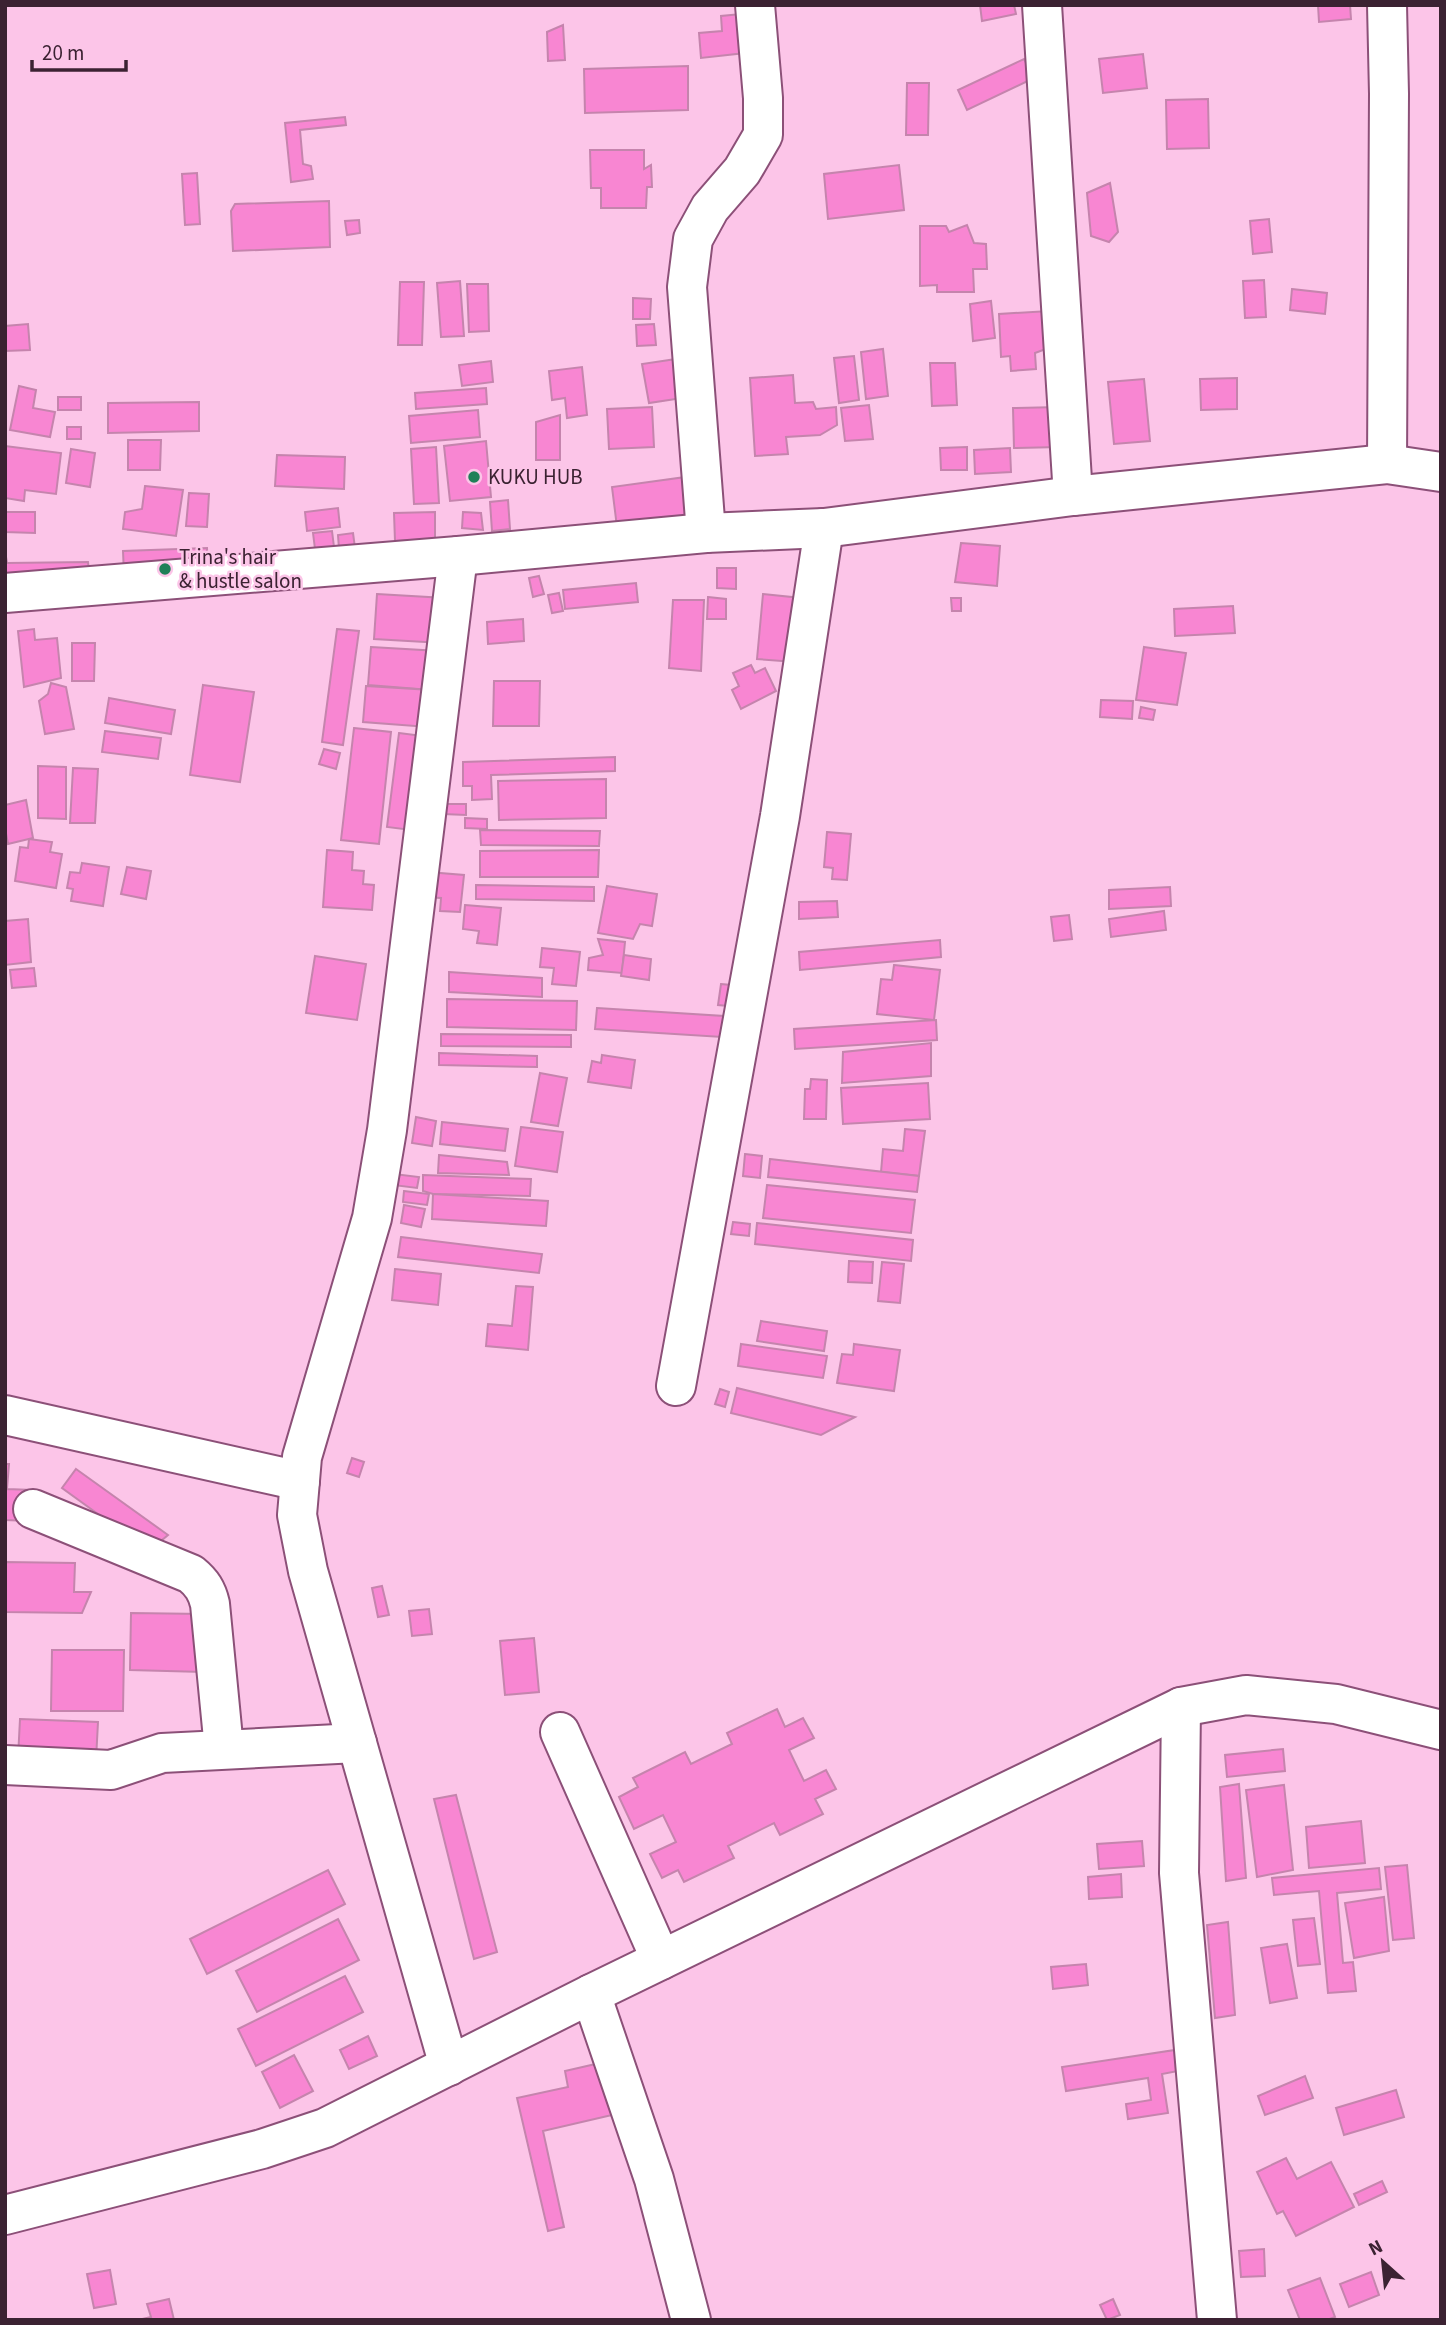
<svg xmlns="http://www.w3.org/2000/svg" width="1446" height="2325" viewBox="0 0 1446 2325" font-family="'Source Sans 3',sans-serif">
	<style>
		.building { fill: #f886d2; stroke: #c584ad; stroke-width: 2 }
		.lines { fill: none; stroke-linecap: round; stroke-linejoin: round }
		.minor-casing { stroke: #8c5078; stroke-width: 42 }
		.minor { stroke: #fff; stroke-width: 38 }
		.poi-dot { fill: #1f8058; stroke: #fcc5e8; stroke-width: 2.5 }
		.labels { text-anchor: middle; stroke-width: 5; stroke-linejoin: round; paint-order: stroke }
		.poi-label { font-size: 21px; fill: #3b2232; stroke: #fcc5e8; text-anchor: start }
	</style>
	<rect width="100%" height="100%" fill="#fcc5e8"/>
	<!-- building -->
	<g class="building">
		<polygon points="980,5 1014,5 1016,14 982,21"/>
		<polygon points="1318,5 1350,5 1351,19 1319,22"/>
		<polygon points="741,14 745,53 701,58 699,33 722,31 721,16"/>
		<polygon points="563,25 565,60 548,61 547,32"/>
		<polygon points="1143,54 1147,88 1103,93 1099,59"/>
		<polygon points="1024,59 1034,78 967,110 958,90"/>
		<polygon points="688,66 688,110 585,113 584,69"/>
		<polygon points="907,83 929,83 928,135 906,135"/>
		<polygon points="1208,99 1209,148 1167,149 1166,100"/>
		<polygon points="345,117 346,125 300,130 303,164 311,166 313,179 291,182 285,123"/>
		<polygon points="590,150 644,150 644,169 651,165 652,187 647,187 646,208 601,208 601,188 591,188"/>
		<polygon points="899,165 904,210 828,219 824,174"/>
		<polygon points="197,173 200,224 185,225 182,174"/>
		<polygon points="1110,183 1118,232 1109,242 1091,236 1087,193"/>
		<polygon points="329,201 330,247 233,251 231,211 235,204"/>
		<polygon points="1269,219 1272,252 1253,254 1250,221"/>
		<polygon points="359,220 360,233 347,235 345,221"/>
		<polygon points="967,225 974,243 986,244 987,269 973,269 974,292 937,292 937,285 920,286 920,226 946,226 949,232"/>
		<polygon points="1264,280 1266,317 1245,318 1243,281"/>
		<polygon points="460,281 464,336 441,337 437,283"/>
		<polygon points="400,282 424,282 422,345 398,345"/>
		<polygon points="467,284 488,284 489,331 469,332"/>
		<polygon points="1292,289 1327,293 1325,314 1290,310"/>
		<polygon points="633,298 651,299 650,319 633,319"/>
		<polygon points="991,301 995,338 973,341 970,304"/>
		<polygon points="1049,311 1051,347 1035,353 1036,369 1011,371 1010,356 1001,357 999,314"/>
		<polygon points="28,324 30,350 5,351 5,326"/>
		<polygon points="654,324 656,345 637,346 636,325"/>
		<polygon points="883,349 888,396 866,399 861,352"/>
		<polygon points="854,356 859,400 839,403 834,358"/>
		<polygon points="683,358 689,397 649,403 642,364"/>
		<polygon points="491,361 493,382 462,386 459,365"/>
		<polygon points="930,363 955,363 957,405 932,406"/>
		<polygon points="582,367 587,415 567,418 565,398 552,400 549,371"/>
		<polygon points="793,375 795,403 813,402 816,409 836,407 837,425 820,435 786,437 788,454 755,456 750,378"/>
		<polygon points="1237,378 1237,409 1201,410 1200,379"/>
		<polygon points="1144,379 1150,441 1114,444 1108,382"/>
		<polygon points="19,386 36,390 33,408 55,412 50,437 10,430"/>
		<polygon points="486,388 487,404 416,409 415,393"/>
		<rect x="58" y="397" width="23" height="13"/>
		<polygon points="199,402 199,431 108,433 108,403"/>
		<polygon points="869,405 873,439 845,441 841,408"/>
		<polygon points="652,407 654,447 609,449 607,409"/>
		<polygon points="1059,407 1060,447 1014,448 1013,408"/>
		<polygon points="478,410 480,437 411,443 409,416"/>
		<polygon points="560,415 560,460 536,460 536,422"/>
		<rect x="67" y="427" width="14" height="12"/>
		<polygon points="128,440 161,440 160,470 128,470"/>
		<polygon points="486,441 491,497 450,501 444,446"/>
		<polygon points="5,446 61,453 56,494 25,490 24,501 5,498"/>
		<polygon points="436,447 439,503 414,504 411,449"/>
		<polygon points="967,447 967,470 941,470 940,448"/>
		<polygon points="1010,448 1011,472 975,474 974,450"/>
		<polygon points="71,449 95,453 90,487 66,483"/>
		<polygon points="277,455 345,457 344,489 275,486"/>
		<polygon points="693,476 698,517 617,527 612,487"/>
		<polygon points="145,486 183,490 176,536 123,529 125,512 142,509"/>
		<polygon points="189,493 209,494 207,527 186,526"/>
		<polygon points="508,500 510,529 492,531 490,502"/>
		<polygon points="338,508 340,527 307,531 305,512"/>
		<polygon points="5,512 35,512 35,533 5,532"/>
		<polygon points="435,512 435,539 395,541 394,513"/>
		<polygon points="463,512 481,513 483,530 462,528"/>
		<polygon points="332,531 334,547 315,549 313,533"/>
		<polygon points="353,533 355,548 339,549 338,535"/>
		<polygon points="961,543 1000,546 997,586 955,582"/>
		<polygon points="207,548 208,572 124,575 123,551"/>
		<polygon points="5,551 7,563 88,562 90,580 5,586"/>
		<polygon points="717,568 736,568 736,589 717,588"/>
		<polygon points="539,576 544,594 533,597 529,578"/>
		<polygon points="636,583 638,602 565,609 563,590"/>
		<polygon points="559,593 563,611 552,613 548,595"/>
		<polygon points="377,594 445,598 442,643 374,639"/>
		<polygon points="763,594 801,598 795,662 757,659"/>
		<polygon points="708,597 726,599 726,619 707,619"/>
		<polygon points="951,598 961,598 961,611 952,611"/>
		<polygon points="673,600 704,600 701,671 669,668"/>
		<polygon points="1233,606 1235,633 1175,636 1174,609"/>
		<polygon points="523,619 524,641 488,644 487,622"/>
		<polygon points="34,629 35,640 57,638 61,678 24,687 18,631"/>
		<polygon points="337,629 359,631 343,745 322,742"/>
		<polygon points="72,643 95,643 94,681 72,681"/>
		<polygon points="371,647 439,651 431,690 368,685"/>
		<polygon points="1144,647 1186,653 1177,705 1136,700"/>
		<polygon points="751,665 755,673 765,668 776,691 741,709 732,690 739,686 733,673"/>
		<polygon points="494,681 540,681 539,726 493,726"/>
		<polygon points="51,683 66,687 74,729 45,734 39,701 48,694"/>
		<polygon points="203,685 254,692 240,782 190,775"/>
		<polygon points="366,686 431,690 428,727 363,722"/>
		<polygon points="109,698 175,710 171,734 105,723"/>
		<polygon points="1101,700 1133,701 1132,719 1100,717"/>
		<polygon points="1141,707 1155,710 1153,720 1139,718"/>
		<polygon points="354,728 391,732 379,844 341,840"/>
		<polygon points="105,731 161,738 158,759 102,752"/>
		<polygon points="399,733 431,737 419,831 387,827"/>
		<polygon points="324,749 340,753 336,769 319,764"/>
		<polygon points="615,757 615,771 491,775 492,799 472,800 472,786 463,786 463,762"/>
		<polygon points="38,766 66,767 66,819 38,818"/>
		<polygon points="73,768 98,769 95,823 70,823"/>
		<polygon points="606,779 606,818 499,820 498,781"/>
		<polygon points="26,800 33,838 8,844 5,828 5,805"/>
		<polygon points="443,804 466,804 466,815 443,814"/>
		<polygon points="465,818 487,819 487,829 465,828"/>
		<polygon points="480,830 600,831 599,846 481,845"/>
		<polygon points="827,832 851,834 847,880 832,879 833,868 824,867"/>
		<polygon points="29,839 52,842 50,852 62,854 56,888 15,881 20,847 28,848"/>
		<polygon points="327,850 353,852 352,870 364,871 363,884 374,885 372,910 323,907"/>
		<polygon points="599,850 598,877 480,877 480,851"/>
		<polygon points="82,863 109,867 103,906 71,901 73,889 67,888 70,872 80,873"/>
		<polygon points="127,867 151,871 146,899 121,894"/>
		<polygon points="428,872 464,875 460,912 440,911 441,898 425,897"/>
		<polygon points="476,885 594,887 594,901 476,899"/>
		<polygon points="607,886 657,894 652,926 640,924 633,939 598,933"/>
		<polygon points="1170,887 1171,906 1109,909 1109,890"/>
		<polygon points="837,901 838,917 799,919 799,902"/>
		<polygon points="465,905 501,908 497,945 477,943 479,931 463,929"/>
		<polygon points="1164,911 1166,930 1111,937 1109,919"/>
		<polygon points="1069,915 1072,939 1054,941 1051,917"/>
		<polygon points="28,919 31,962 5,965 5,921"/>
		<polygon points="598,939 625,942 622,973 588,970 589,958 603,955"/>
		<polygon points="940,940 941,957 800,970 799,952"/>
		<polygon points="542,948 580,952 576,986 552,984 554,968 540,967"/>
		<polygon points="624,955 651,959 649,980 621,976"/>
		<polygon points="315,956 366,964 357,1020 306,1013"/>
		<polygon points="894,965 940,970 934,1020 877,1014 881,979 892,980"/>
		<polygon points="34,968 36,986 12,988 10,970"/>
		<polygon points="449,972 542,978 542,997 449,992"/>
		<polygon points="721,984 731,985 728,1006 718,1005"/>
		<polygon points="447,999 577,1001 576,1030 447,1027"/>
		<polygon points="597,1008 724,1016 722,1037 595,1029"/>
		<polygon points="936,1020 937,1040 795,1049 794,1029"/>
		<polygon points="441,1034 571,1035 571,1047 441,1046"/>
		<polygon points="931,1043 931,1076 842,1083 843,1052"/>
		<polygon points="439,1053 537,1056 537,1067 439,1065"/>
		<polygon points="602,1055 635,1060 631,1088 588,1082 592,1061 601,1063"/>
		<polygon points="540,1073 567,1078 558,1126 531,1122"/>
		<polygon points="811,1079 827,1080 826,1119 804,1119 805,1089 810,1089"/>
		<polygon points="928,1083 930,1119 843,1124 841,1088"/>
		<polygon points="416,1117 436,1121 432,1146 412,1143"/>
		<polygon points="442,1122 508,1129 505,1151 440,1144"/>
		<polygon points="521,1127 563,1132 557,1172 515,1166"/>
		<polygon points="905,1129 925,1131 919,1176 881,1172 883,1149 903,1151"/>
		<polygon points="745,1154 762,1156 760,1178 743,1176"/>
		<polygon points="439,1155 507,1162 509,1175 438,1173"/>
		<polygon points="770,1159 919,1176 917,1192 768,1177"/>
		<polygon points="394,1174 419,1177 417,1188 393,1185"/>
		<polygon points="423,1175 531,1179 530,1196 433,1194 423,1191"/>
		<polygon points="767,1185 915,1200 911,1233 763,1218"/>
		<polygon points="404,1191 429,1194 427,1205 403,1202"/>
		<polygon points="433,1194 548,1201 546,1226 432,1219"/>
		<polygon points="404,1205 425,1209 421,1227 401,1223"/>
		<polygon points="733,1222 750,1224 749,1236 731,1234"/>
		<polygon points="757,1223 913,1240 911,1261 755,1244"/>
		<polygon points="401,1237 542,1254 539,1273 398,1257"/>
		<polygon points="849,1261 873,1262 872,1283 848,1282"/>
		<polygon points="882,1262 904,1264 900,1303 878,1301"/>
		<polygon points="395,1269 441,1274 438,1305 392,1300"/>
		<polygon points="516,1286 533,1287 528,1350 486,1346 488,1324 512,1326"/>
		<polygon points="761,1321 827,1331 824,1351 757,1341"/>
		<polygon points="741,1344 827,1356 823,1378 738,1366"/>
		<polygon points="854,1344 900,1350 894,1391 837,1383 842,1354 853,1355"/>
		<polygon points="737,1388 855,1417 821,1435 731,1413"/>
		<polygon points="720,1389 729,1392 725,1407 715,1404"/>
		<polygon points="352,1458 364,1462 359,1477 347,1473"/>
		<polygon points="5,1464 9,1464 7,1489 32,1490 30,1521 5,1520"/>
		<polygon points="76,1469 168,1535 149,1551 62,1488"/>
		<polygon points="5,1562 75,1563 74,1592 91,1592 82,1613 5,1612"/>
		<polygon points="382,1586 389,1615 378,1617 372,1588"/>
		<polygon points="429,1609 432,1634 412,1636 409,1611"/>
		<polygon points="131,1613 204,1614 203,1672 130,1670"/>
		<polygon points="534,1638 539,1692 505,1695 500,1641"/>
		<polygon points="52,1650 124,1650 123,1711 51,1711"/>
		<polygon points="777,1709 785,1727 803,1718 814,1738 789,1750 804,1781 826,1770 836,1789 815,1799 823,1814 780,1835 774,1823 728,1846 734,1858 684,1882 678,1870 662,1878 650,1854 676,1842 663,1815 634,1829 619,1797 638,1787 633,1778 685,1752 691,1764 732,1744 727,1733"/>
		<polygon points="20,1719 98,1722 96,1760 18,1758"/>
		<polygon points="1283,1749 1285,1771 1227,1777 1225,1755"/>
		<polygon points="1239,1784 1246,1878 1226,1881 1220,1787"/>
		<polygon points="1284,1785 1293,1870 1257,1877 1246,1790"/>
		<polygon points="456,1795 497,1952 474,1959 434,1799"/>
		<polygon points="1361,1821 1365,1863 1309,1868 1306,1827"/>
		<polygon points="1142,1841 1144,1866 1099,1869 1097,1844"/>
		<polygon points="1407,1865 1414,1938 1393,1940 1385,1867"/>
		<polygon points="1379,1868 1381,1889 1337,1893 1343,1963 1353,1962 1356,1991 1328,1993 1319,1891 1274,1895 1272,1878"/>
		<polygon points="328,1870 345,1904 207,1974 190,1939"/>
		<polygon points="1121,1874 1122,1897 1089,1899 1088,1877"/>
		<polygon points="1384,1897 1389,1951 1354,1958 1345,1903"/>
		<polygon points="1314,1918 1320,1964 1298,1966 1293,1920"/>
		<polygon points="338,1919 359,1960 257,2012 236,1971"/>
		<polygon points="1228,1922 1235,2015 1215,2018 1207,1925"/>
		<polygon points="1287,1944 1297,1998 1270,2003 1261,1948"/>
		<polygon points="1086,1964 1088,1985 1053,1989 1051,1967"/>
		<polygon points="345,1976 363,2012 256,2066 238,2029"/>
		<polygon points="368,2036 377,2056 349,2069 340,2050"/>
		<polygon points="1175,2050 1178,2071 1162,2074 1168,2113 1128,2119 1126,2104 1151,2100 1148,2078 1066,2091 1062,2067"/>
		<polygon points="294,2055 313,2091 280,2108 262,2072"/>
		<polygon points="600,2063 612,2115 543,2131 564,2227 548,2231 517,2098 568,2087 565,2071"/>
		<polygon points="1305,2076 1313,2098 1265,2115 1258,2096"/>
		<polygon points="1396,2090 1404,2117 1344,2135 1336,2108"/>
		<polygon points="1286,2158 1297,2179 1331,2162 1354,2207 1296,2236 1283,2211 1277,2214 1257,2172"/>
		<polygon points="1382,2181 1387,2192 1359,2205 1354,2194"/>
		<polygon points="1264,2249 1265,2276 1241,2277 1239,2251"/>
		<polygon points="110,2270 116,2304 94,2308 87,2274"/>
		<polygon points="1371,2272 1379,2295 1349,2307 1340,2284"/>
		<polygon points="1320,2278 1335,2317 1327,2320 1300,2320 1288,2290"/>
		<polygon points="169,2299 174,2320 138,2320 151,2317 147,2304"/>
		<polygon points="1113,2299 1120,2315 1107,2320 1100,2305"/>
	</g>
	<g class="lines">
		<!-- minor casing -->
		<g class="minor-casing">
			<g id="minor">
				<polyline points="1042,5 1073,496"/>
				<polyline points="1387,464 1389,94 1387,5"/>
				<polyline points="706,533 687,287 693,239 710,208 742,171 763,135 763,98 755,5"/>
				<polyline points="5,593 458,556 706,533 824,528 1073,496 1387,464 1441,472"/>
				<polyline points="676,1386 780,816 824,528"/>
				<polyline points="5,1415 300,1481"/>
				<path d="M33,1509L191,1574C202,1583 207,1591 210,1604L224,1749"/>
				<polyline points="1181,1707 1179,1873 1217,2320"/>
				<polyline points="560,1732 661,1960"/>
				<polyline points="5,1765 111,1770 162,1753 357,1743"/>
				<polyline points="591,1994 654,2179 691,2320"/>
				<polyline points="449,2066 308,1571 297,1515 302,1457 372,1218 387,1130 458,556"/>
				<polyline points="5,2215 262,2149 325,2128 591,1994 1181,1707 1246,1695 1336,1704 1441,1730"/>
			</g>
		</g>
		<!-- minor -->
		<use href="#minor" class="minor"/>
	</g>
	<!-- markers -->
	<g class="poi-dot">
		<circle cx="474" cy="477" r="7"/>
		<circle cx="165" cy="569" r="7"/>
	</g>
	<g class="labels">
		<!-- poi labels -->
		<g class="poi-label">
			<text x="488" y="484">KUKU HUB</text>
			<text x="179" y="564">Trina's hair<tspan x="179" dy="24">&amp; hustle salon</tspan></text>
		</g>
	</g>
	<!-- border -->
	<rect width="1446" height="2325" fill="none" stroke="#3b2232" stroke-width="14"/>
	<!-- north arrow -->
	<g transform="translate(1383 2262) rotate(333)" stroke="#fcc5e8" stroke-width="5" paint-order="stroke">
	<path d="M0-5L12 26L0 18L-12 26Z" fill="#3b2232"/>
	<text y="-10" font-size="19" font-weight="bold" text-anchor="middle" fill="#3b2232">N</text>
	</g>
	<!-- scale -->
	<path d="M32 60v10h94v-10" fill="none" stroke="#3b2232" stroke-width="3.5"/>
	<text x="42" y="60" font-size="21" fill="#3b2232" stroke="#fcc5e8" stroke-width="5" paint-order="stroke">20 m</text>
</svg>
